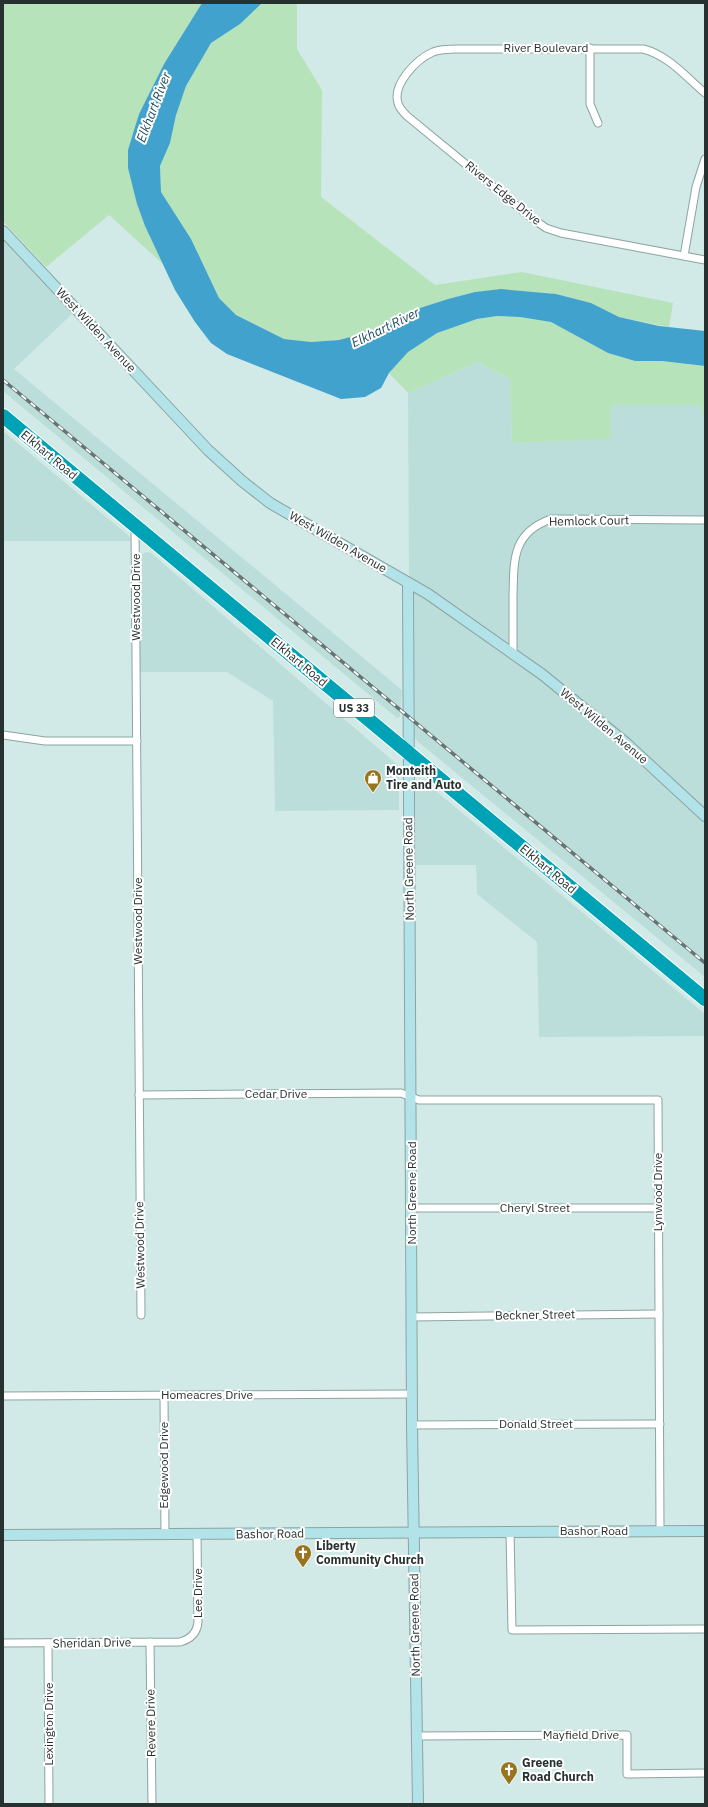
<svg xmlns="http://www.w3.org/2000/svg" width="708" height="1807" viewBox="0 0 708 1807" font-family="'IBM Plex Sans',sans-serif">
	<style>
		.built { fill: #bcdeda }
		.green { fill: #b7e3ba }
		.water { fill: #41a3cd }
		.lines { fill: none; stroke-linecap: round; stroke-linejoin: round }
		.street-casing { stroke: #8da4a1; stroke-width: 9 }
		.secondary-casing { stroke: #8da4a1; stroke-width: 12 }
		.highway-casing { stroke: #fff; stroke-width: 16 }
		.street { stroke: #fff; stroke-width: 7 }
		.secondary { stroke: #b2e3e9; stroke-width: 10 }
		.highway { stroke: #00a3b6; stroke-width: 14 }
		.rail-casing { stroke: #667574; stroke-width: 3.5 }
		.rail { stroke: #fff; stroke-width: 2; stroke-dasharray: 6; stroke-linecap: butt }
		.labels { text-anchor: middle; stroke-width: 4; stroke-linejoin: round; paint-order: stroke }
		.shield { fill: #fff; stroke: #686f6e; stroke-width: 1 }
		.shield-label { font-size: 11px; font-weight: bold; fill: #273130 }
		.street-label { font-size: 12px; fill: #273130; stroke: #fff }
		.poi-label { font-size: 12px; font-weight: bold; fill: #273130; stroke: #fff; text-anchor: start }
		.water-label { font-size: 13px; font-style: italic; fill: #214b5d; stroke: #fff }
	</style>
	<rect width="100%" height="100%" fill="#d1eae7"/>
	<!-- built -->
	<g class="built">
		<polygon points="3,237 74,312 14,369 402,690 400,717 397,718 3,391"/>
		<polygon points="478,362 510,379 512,443 611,438 610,405 701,405 705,423 705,977 417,741 414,735 415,698 409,583 408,393"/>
		<polygon points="3,431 129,536 131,541 3,541"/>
		<polygon points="146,552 151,553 399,766 399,810 275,811 273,701 227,672 139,672 139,561 142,554"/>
		<polygon points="420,785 426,785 431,787 705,1014 705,1036 539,1037 537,942 477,894 476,865 416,865 415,793 416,788"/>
	</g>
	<!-- green -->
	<g class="green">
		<polygon points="3,3 202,3 164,64 139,114 137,204 145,226 163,264 109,215 46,267 3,221"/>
		<polygon points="262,3 297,3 297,49 322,90 321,197 435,285 522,272 673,303 669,327 619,317 591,303 556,294 501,289 475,292 448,299 420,308 373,331 339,340 311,342 284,339 236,315 219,298 204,267 161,192 160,166 170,143 175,115 186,86 211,43 240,24"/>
		<path d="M497,316L520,317L551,322L608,353L635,361H662L705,366V423L700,405H611V439L512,443L510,379L478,362L408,393L389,373C395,366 400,359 407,352C431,331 466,320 497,316Z"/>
	</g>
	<!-- water -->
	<polygon class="water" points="202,3 262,3 240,24 211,43 186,86 176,115 170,143 160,166 161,192 191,239 219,298 236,315 284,339 311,342 339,340 373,331 420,308 448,299 475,292 501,289 556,294 591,303 619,317 659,326 705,331 705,366 662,361 635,361 608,353 551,322 520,317 497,316 477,319 437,333 408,352 389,373 381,388 365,397 341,399 227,354 211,343 195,322 175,290 145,226 137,204 128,168 128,150 139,114 164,64"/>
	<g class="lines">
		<!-- street casing -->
		<g class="street-casing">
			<g id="street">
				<polyline points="590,48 590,104 598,123"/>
				<path d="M705,93C686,77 668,55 643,49H458C450,49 441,49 433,52C417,59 392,84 398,103C399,108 403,112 407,116L529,216L546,228L561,233L705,260"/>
				<polyline points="684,256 696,187 705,159"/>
				<polyline points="135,527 141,1315"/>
				<path d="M513,653C513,634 513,616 513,597C514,562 511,533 551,519L705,520"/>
				<polyline points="3,735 45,741 137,741"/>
				<polyline points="139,1095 401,1093 419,1100 658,1100 660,1531"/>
				<polyline points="412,1208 659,1208"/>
				<polyline points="412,1317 659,1314"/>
				<polyline points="164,1395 165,1535"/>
				<polyline points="3,1396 412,1394"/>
				<polyline points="412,1425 660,1424"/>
				<polyline points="510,1531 512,1630 705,1629"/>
				<polyline points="150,1642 152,1804"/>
				<path d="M3,1643L180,1642C191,1639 197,1633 198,1622L197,1534"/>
				<polyline points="48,1643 49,1804"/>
				<polyline points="417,1736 627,1735 627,1774 705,1773"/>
			</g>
		</g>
		<!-- secondary casing -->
		<g class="secondary-casing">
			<g id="secondary">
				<polyline points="3,231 208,450 242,481 270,503 428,594 543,675 626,743 705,816"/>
				<polyline points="408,583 412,1425 418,1804"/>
				<polyline points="3,1535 705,1531"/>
			</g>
		</g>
		<!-- highway casing -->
		<g class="highway-casing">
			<polyline id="highway" points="3,416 705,999"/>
		</g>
		<!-- street -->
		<use href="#street" class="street"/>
		<!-- secondary -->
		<use href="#secondary" class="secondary"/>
		<!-- highway -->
		<use href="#highway" class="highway"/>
		<!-- rail casing -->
		<g class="rail-casing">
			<polyline id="rail" points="3,380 705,963"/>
		</g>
		<!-- rail -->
		<use href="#rail" class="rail"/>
	</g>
	<!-- icons -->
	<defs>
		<g id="shop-pin" transform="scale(0.9)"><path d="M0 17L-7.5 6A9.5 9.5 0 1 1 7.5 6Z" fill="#98741e" stroke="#fff"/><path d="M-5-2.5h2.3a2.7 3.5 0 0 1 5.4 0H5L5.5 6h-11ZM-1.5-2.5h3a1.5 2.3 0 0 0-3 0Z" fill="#fff"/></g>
		<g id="church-pin" transform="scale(0.9)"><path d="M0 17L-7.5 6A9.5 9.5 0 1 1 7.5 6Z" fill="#98741e" stroke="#fff"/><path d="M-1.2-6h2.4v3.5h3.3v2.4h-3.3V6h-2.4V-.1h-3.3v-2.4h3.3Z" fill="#fff"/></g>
	</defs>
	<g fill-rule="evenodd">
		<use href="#shop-pin" x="373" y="778"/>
		<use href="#church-pin" x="303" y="1553"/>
		<use href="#church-pin" x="509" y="1770"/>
	</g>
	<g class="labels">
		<!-- shield labels -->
		<rect class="shield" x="334" y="699" width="40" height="18" rx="3"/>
		<g class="shield-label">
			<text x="354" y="712">US 33</text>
		</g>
		<!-- street labels -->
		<g class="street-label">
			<text x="546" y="52">River Boulevard</text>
			<text transform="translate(503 193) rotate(39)" y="4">Rivers Edge Drive</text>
			<text transform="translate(96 330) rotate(47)" y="4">West Wilden Avenue</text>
			<text transform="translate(49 455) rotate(40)" y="4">Elkhart Road</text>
			<text transform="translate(589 521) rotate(-1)" y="4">Hemlock Court</text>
			<text transform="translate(338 542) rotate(30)" y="4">West Wilden Avenue</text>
			<text transform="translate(136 597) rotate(-90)" y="4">Westwood Drive</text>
			<text transform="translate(299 662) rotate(40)" y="4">Elkhart Road</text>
			<text transform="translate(604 726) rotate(40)" y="4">West Wilden Avenue</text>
			<text transform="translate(409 869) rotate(-91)" y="4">North Greene Road</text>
			<text transform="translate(548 869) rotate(40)" y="4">Elkhart Road</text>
			<text transform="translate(138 921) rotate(-90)" y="4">Westwood Drive</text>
			<text x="276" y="1098">Cedar Drive</text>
			<text transform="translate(658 1192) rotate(-90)" y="4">Lynwood Drive</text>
			<text transform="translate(412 1193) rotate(-90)" y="4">North Greene Road</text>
			<text x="535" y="1212">Cheryl Street</text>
			<text transform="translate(140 1245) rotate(-91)" y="4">Westwood Drive</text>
			<text transform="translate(535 1315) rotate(-1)" y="4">Beckner Street</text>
			<text x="207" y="1399">Homeacres Drive</text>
			<text x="536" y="1428">Donald Street</text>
			<text transform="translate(164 1465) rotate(-90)" y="4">Edgewood Drive</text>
			<text x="594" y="1535">Bashor Road</text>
			<text transform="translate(270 1534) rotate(-1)" y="4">Bashor Road</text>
			<text transform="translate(198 1593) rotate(-90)" y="4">Lee Drive</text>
			<text transform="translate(415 1625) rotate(-91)" y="4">North Greene Road</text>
			<text transform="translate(92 1643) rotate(-1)" y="4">Sheridan Drive</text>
			<text transform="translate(151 1723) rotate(-91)" y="4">Revere Drive</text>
			<text transform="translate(49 1724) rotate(-90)" y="4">Lexington Drive</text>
			<text x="581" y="1739">Mayfield Drive</text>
		</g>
		<!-- poi labels -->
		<g class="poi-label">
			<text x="386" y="775">Monteith<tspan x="386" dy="14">Tire and Auto</tspan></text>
			<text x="316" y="1550">Liberty<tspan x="316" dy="14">Community Church</tspan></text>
			<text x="522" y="1767">Greene<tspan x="522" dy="14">Road Church</tspan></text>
		</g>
		<!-- water labels -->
		<g class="water-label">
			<text transform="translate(153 107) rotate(-69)" y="5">Elkhart River</text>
			<text transform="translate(385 327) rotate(-26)" y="5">Elkhart River</text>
		</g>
	</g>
	<!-- border -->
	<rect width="708" height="1807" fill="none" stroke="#273130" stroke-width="8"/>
</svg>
